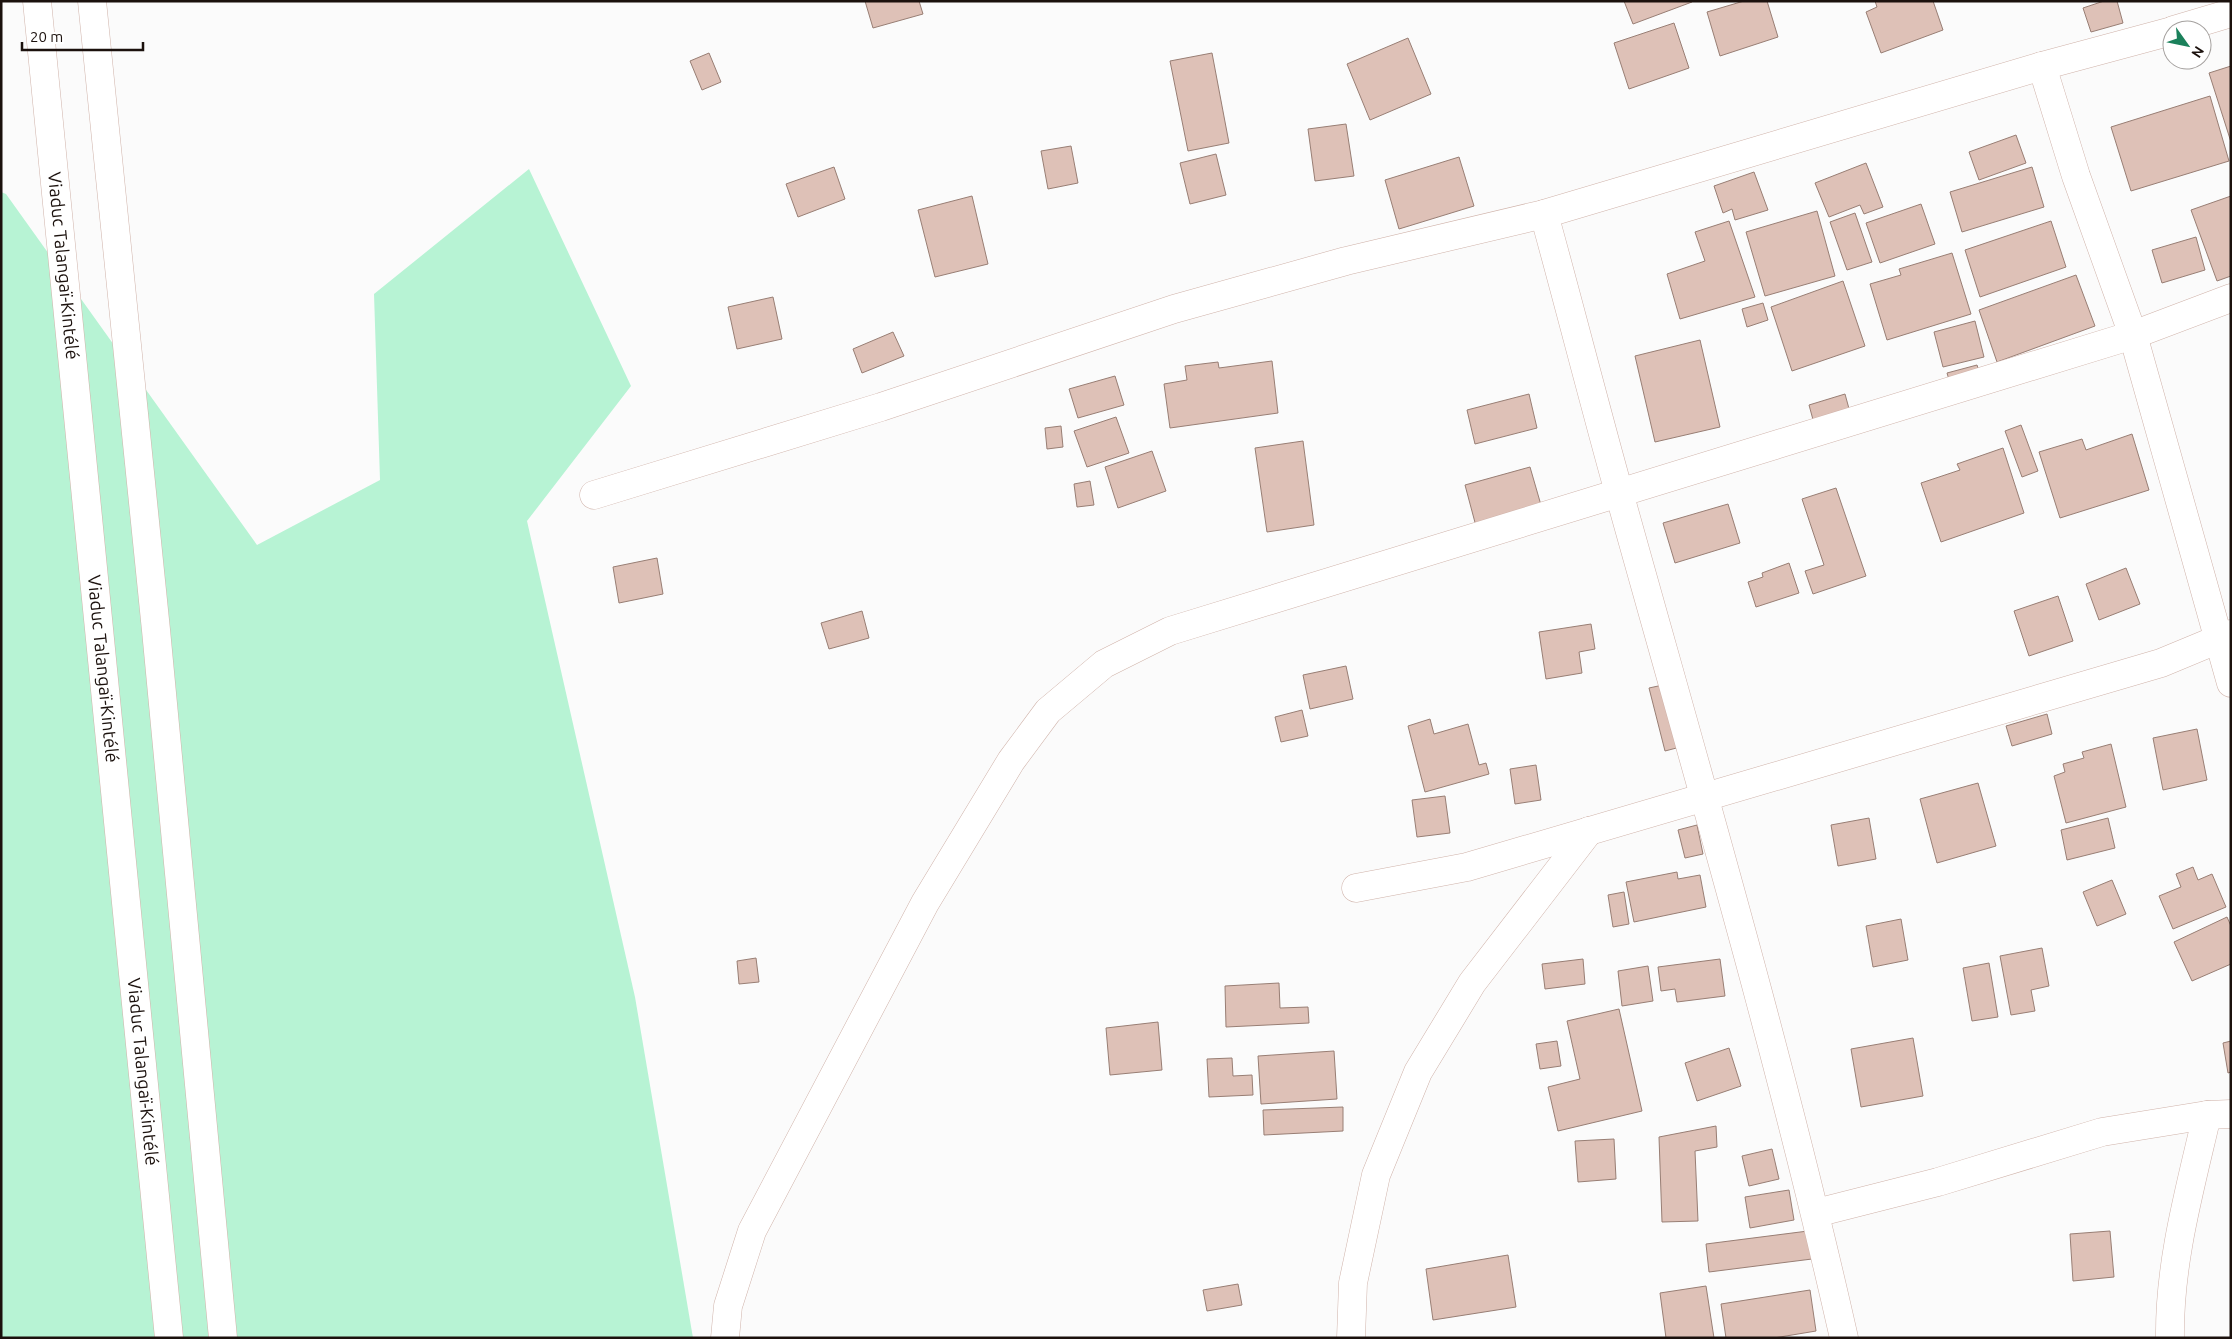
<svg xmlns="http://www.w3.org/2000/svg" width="2232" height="1339" viewBox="0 0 2232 1339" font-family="Ubuntu,sans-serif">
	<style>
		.green { fill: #b7f3d4 }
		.building { fill: #dec1b7; stroke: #987e74 }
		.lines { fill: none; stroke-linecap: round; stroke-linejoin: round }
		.minor-casing { stroke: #d0b3aa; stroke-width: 29 }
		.highway-casing { stroke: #d0b3aa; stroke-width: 29 }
		.minor { stroke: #fff; stroke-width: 28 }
		.highway { stroke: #fff; stroke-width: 28 }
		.labels { text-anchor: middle; stroke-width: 5; stroke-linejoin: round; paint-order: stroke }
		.street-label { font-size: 18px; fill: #1b110d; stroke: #fff }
	</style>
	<rect width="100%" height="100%" fill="#fbfbfb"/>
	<!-- green -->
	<polygon class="green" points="529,169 631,386 527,521 635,997 693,1338 1,1338 1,192 6,194 257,545 380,480 374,294"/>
	<!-- building -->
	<g class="building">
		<polygon points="865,1 919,1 923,14 873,28"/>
		<polygon points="1624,1 1692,1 1692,2 1633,24"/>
		<polygon points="1744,1 1767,1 1778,37 1720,56 1707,12"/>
		<polygon points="1875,1 1933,1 1943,30 1881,53 1866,12 1877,7"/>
		<polygon points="2104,1 2117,1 2123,23 2091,32 2083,8"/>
		<polygon points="1674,23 1689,68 1629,89 1614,43"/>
		<polygon points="1408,38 1431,94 1370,120 1347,64"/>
		<polygon points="709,53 721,82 702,90 690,61"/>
		<polygon points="1212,53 1229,143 1188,151 1170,61"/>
		<polygon points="2231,66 2231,142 2209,73"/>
		<polygon points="2210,96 2229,161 2131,191 2111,127"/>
		<polygon points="1346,124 1354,176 1315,181 1308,129"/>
		<polygon points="2016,135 2026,163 1979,180 1969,152"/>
		<polygon points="1071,146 1078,183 1048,189 1041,151"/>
		<polygon points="1216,154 1226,195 1190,204 1180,163"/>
		<polygon points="1459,157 1474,206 1399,229 1385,180"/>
		<polygon points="1866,163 1883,207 1864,214 1860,205 1829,217 1815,183"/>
		<polygon points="834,167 845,199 798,217 786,184"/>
		<polygon points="2032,167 2044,207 1962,232 1950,192"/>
		<polygon points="1754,172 1768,210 1735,220 1732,209 1723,213 1714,186"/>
		<polygon points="972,196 988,264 935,277 918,210"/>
		<polygon points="2231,196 2231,276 2217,281 2191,210"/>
		<polygon points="1921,204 1935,244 1880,263 1866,223"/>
		<polygon points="1817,211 1835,276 1765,296 1746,232"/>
		<polygon points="1855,213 1872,262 1847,270 1830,222"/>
		<polygon points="1729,221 1755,297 1680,319 1667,274 1705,261 1695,232"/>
		<polygon points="2051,221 2066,267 1980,297 1965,250"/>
		<polygon points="2196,237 2205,270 2162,283 2152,250"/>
		<polygon points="1952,253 1971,314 1887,340 1870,284 1901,275 1899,269"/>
		<polygon points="2076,275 2095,326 1997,362 1979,310"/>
		<polygon points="1843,281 1865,346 1792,371 1771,307"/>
		<polygon points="773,297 782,339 737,349 728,307"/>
		<polygon points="1763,303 1768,320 1747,327 1742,309"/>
		<polygon points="1975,321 1984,357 1943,367 1934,332"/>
		<polygon points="893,332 904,356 862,373 853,349"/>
		<polygon points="1700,340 1720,427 1655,442 1635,356"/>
		<polygon points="1272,361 1278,413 1170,428 1164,384 1187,380 1185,366 1218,362 1219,368"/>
		<polygon points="1977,365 1982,381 1952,390 1947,373"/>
		<polygon points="1115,376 1124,405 1078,418 1069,389"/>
		<polygon points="1529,394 1537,428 1475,444 1467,410"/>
		<polygon points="1845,394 1851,416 1815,427 1809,405"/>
		<polygon points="1116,417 1129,453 1087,467 1074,431"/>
		<polygon points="2021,425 2038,471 2022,477 2005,431"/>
		<polygon points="1061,426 1063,447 1047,449 1045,428"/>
		<polygon points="2132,434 2149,490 2060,518 2039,452 2082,439 2086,450"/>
		<polygon points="1303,441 1314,525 1267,532 1255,448"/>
		<polygon points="2003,448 2024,513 1941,542 1921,483 1960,470 1957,464"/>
		<polygon points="1152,451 1166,491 1118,508 1105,467"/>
		<polygon points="1530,467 1543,512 1477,530 1465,485"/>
		<polygon points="1090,481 1094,505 1077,507 1074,484"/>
		<polygon points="1836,488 1866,576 1813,594 1805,571 1824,565 1802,499"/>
		<polygon points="1728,504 1740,543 1675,563 1663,523"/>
		<polygon points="657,558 663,594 619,603 613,567"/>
		<polygon points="1789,563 1799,593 1756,607 1748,582 1763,577 1762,573"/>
		<polygon points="2126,568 2140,604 2099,620 2086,584"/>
		<polygon points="2058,596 2073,641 2029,656 2014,611"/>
		<polygon points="862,611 869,638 829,649 821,623"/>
		<polygon points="1591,624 1595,649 1579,652 1582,673 1546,679 1539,632"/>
		<polygon points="1346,666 1353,699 1310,709 1303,675"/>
		<polygon points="1672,683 1688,745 1665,751 1649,688"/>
		<polygon points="1302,710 1308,736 1281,742 1275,717"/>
		<polygon points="2047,714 2052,734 2012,746 2006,726"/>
		<polygon points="1430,719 1434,734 1468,724 1479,765 1486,763 1489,774 1425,792 1408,726"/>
		<polygon points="2197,729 2207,780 2163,790 2153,738"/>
		<polygon points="2111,744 2126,807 2066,823 2054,776 2065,772 2063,764 2084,758 2082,752"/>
		<polygon points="1536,765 1541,800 1515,804 1510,769"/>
		<polygon points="1978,783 1996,846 1937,863 1920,799"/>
		<polygon points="1445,796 1450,833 1417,837 1412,800"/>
		<polygon points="1869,818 1876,859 1838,866 1831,825"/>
		<polygon points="2108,818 2115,848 2067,860 2061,830"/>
		<polygon points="1697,825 1703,854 1685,858 1678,830"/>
		<polygon points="2193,867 2198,880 2212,874 2226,907 2173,929 2159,896 2181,887 2176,874"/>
		<polygon points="1677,872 1678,879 1700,875 1706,907 1634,922 1626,882"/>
		<polygon points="2112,880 2126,914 2097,926 2083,892"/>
		<polygon points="1624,892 1629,924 1613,927 1608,895"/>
		<polygon points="2227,917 2231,926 2231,964 2192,981 2174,942"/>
		<polygon points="1901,919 1908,960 1873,967 1866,926"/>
		<polygon points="2042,948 2049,986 2031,990 2035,1011 2011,1015 2000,956"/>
		<polygon points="756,958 759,982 739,984 737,961"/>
		<polygon points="1583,959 1585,984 1545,989 1542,964"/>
		<polygon points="1720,959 1725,996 1677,1002 1675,989 1661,991 1658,967"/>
		<polygon points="1989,963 1998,1017 1972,1021 1963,968"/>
		<polygon points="1648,966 1653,1001 1622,1006 1618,971"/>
		<polygon points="1279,983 1280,1008 1308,1007 1309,1023 1226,1027 1225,986"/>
		<polygon points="1619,1009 1642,1111 1558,1131 1548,1087 1580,1079 1567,1021"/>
		<polygon points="1158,1022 1162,1070 1110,1075 1106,1028"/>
		<polygon points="1913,1038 1923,1096 1861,1107 1851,1049"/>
		<polygon points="1557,1041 1561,1066 1540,1069 1536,1044"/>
		<polygon points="2231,1041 2231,1072 2228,1073 2223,1043"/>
		<polygon points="1729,1048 1741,1086 1697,1101 1685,1063"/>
		<polygon points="1334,1051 1337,1099 1261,1104 1258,1056"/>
		<polygon points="1232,1058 1233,1076 1252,1075 1253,1095 1209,1097 1207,1059"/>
		<polygon points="1343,1107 1343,1131 1264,1135 1263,1110"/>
		<polygon points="1716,1126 1717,1147 1695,1151 1698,1221 1662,1222 1659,1137"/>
		<polygon points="1614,1139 1616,1179 1578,1182 1575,1141"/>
		<polygon points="1772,1149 1779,1179 1749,1186 1742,1156"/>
		<polygon points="1789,1190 1794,1220 1750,1228 1745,1197"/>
		<polygon points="1808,1231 1812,1259 1709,1272 1706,1244"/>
		<polygon points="2110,1231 2114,1277 2073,1281 2070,1234"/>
		<polygon points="1508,1255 1516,1307 1433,1320 1426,1269"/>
		<polygon points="1238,1284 1242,1305 1207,1311 1203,1290"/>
		<polygon points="1706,1286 1714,1338 1666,1338 1660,1293"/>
		<polygon points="1810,1290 1816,1331 1774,1338 1726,1338 1721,1304"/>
	</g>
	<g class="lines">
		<!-- minor casing -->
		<g class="minor-casing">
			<g id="minor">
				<polyline points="2174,30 2231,13"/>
				<polyline points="2042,66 2076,176 2133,335 2231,683"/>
				<path d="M1544,214C1570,308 1594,403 1620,496C1698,776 1780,1055 1844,1338"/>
				<polyline points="594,495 881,407 1174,309 1346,261 1544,214 2042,66 2172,31"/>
				<polyline points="1356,888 1467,867 2161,663 2231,634"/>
				<polyline points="1816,1213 1938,1182 2102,1132 2207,1115 2231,1114"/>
				<polyline points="725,1338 728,1306 752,1231 925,903 1011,761 1048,711 1104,664 1170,631 2133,335 2231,298"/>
				<polyline points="1351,1338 1353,1283 1376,1175 1418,1072 1472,983 1589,831"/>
				<path d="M2170,1338C2169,1262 2190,1189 2207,1115"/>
			</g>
		</g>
		<!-- highway casing -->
		<g class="highway-casing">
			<g id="highway">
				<path id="s1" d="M37,1L169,1338"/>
				<polyline points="92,1 156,630 223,1338"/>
			</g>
		</g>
		<!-- minor -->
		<use href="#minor" class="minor"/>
		<!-- highway -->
		<use href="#highway" class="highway"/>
	</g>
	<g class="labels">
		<!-- street labels -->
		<g class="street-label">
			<text dy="6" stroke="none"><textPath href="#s1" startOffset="266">Viaduc Talangaï-Kintélé</textPath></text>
			<text dy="6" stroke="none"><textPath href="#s1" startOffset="671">Viaduc Talangaï-Kintélé</textPath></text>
			<text dy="6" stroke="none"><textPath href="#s1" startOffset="1076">Viaduc Talangaï-Kintélé</textPath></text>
		</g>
	</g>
	<!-- border -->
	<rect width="2232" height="1339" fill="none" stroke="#1b110d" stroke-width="5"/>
	<!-- north arrow -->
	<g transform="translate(2187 45) rotate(123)"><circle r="24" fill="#ffffff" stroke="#a4a09e"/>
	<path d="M0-4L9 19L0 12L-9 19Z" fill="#1b815b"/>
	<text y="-8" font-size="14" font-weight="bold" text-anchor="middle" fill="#1b110d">N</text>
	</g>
	<!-- scale -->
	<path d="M22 42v8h121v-8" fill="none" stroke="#1b110d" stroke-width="2.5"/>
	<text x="30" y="42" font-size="15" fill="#1b110d" stroke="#ffffff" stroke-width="4" paint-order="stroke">20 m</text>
</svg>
